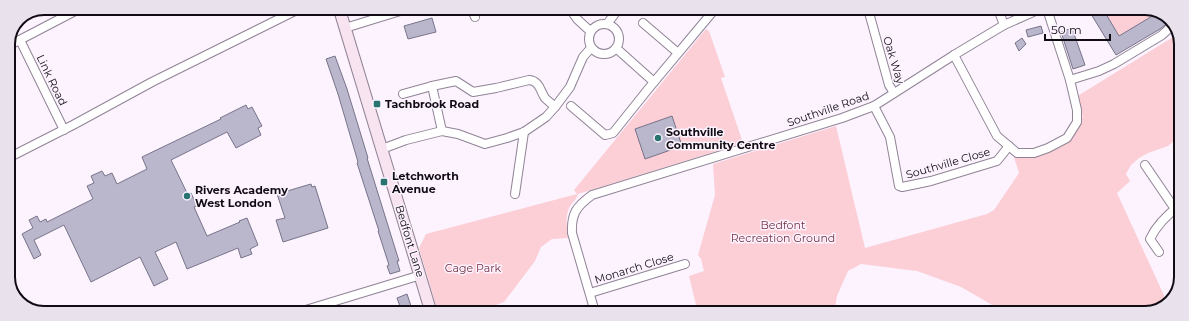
<svg xmlns="http://www.w3.org/2000/svg" width="1189" height="321" viewBox="0 0 1189 321" font-family="Montserrat,sans-serif">
	<style>
		.green { fill: #fcced5 }
		.building { fill: #bab7cd; stroke: #777388 }
		.lines { fill: none; stroke-linecap: round; stroke-linejoin: round }
		.minor-casing { stroke: #908395; stroke-width: 10 }
		.secondary-casing { stroke: #908395; stroke-width: 13 }
		.minor { stroke: #fff; stroke-width: 8 }
		.secondary { stroke: #f8e3f0; stroke-width: 11 }
		.poi-dot { fill: #297371; stroke: #fcf3ff; stroke-width: 1.5 }
		.labels { text-anchor: middle; stroke-width: 3; stroke-linejoin: round; paint-order: stroke }
		.street-label { font-size: 11px; fill: #110c13; stroke: #fcf3ff }
		.poi-label { font-size: 11px; font-weight: bold; fill: #110c13; stroke: #fcf3ff; text-anchor: start }
		.park-label { font-size: 11px; fill: #753241; stroke: #fcf3ff }
		.rim { fill: none; stroke: #110c13; stroke-width: 2 }
	</style>
	<rect width="100%" height="100%" fill="#fcf3ff"/>
	<!-- green -->
	<g class="green">
		<polygon points="1103,9 1154,9 1159,12 1119,36"/>
		<path d="M706,29L709,31L725,77L721,78L743,143L578,194C576,201 572,202 569,208C565,218 567,228 568,238L552,239L541,247L535,261L504,302L496,305L491,312H438L419,248L426,234L577,194L574,190Z"/>
		<polygon points="1178,34 1181,42 1180,136 1168,146 1148,153 1139,158 1131,165 1126,174 1130,181 1117,193 1168,304 1167,305 1145,313 995,313 994,306 961,287 917,271 861,264 848,271 837,296 834,313 698,313 689,276 704,271 701,259 698,255 715,195 713,164 836,126 865,248 987,214 994,210 1019,173 1014,157 1034,157 1067,142 1083,117 1076,97"/>
	</g>
	<!-- building -->
	<g class="building">
		<polygon points="1088,9 1103,9 1119,36 1159,12 1165,16 1169,22 1160,29 1116,55"/>
		<polygon points="432,18 436,32 408,39 404,26"/>
		<polygon points="1041,26 1043,33 1028,37 1026,30"/>
		<polygon points="1072,28 1085,65 1073,69 1061,32"/>
		<polygon points="1022,38 1026,44 1019,51 1015,43"/>
		<polygon points="335,56 347,89 368,158 367,158 399,261 397,261 400,271 390,274 387,266 389,265 378,231 379,231 357,163 358,162 338,94 326,59"/>
		<polygon points="246,105 248,109 252,107 262,126 258,128 261,135 236,148 227,132 171,160 188,195 191,193 197,206 194,207 207,236 240,222 239,221 247,218 258,245 250,249 252,254 241,258 238,248 187,269 176,242 155,252 168,279 154,286 140,257 91,282 64,225 34,240 41,255 34,259 22,234 33,228 29,220 37,216 40,222 46,219 47,222 93,199 87,186 94,183 91,176 102,171 105,176 112,173 117,184 147,169 142,157 221,119 220,118"/>
		<polygon points="672,116 682,146 645,159 635,129"/>
		<polygon points="311,184 312,187 315,186 328,228 283,242 276,220 285,218 277,194"/>
		<polygon points="407,294 413,312 402,312 397,298"/>
	</g>
	<g class="lines">
		<!-- minor casing -->
		<g class="minor-casing">
			<g id="minor">
				<polyline points="471,8 475,17"/>
				<polyline points="570,9 577,19 590,31"/>
				<polyline points="868,9 889,85 894,93"/>
				<polyline points="998,9 1004,25"/>
				<polyline points="643,23 678,53"/>
				<circle cx="604" cy="39" r="15"/>
				<polyline points="607,24 616,12 622,9"/>
				<polyline points="345,28 410,8"/>
				<polyline points="20,40 64,130"/>
				<polyline points="8,46 81,8"/>
				<polyline points="616,48 654,82"/>
				<polyline points="954,55 997,136 1017,153 1034,153 1048,148 1067,138 1077,122 1077,110 1070,80 1047,9"/>
				<polyline points="1070,80 1099,71 1114,64 1162,35 1174,24"/>
				<polyline points="432,86 442,131"/>
				<path d="M403,94L432,86L456,81L473,92L496,88L529,80C540,81 540,91 545,98C548,101 552,104 555,107"/>
				<polyline points="571,106 605,135 613,133 649,88 715,9"/>
				<polyline points="874,106 890,137 899,186 902,187 931,181 997,161 1009,146"/>
				<polyline points="382,149 406,140 442,131 458,134 485,144 507,138 524,132 546,117 555,107 570,87 583,57 591,48"/>
				<polyline points="8,158 73,125 152,82 301,8"/>
				<polyline points="1145,165 1175,209"/>
				<polyline points="515,194 524,132"/>
				<path d="M1159,252L1150,239C1156,226 1168,214 1180,205"/>
				<polyline points="590,293 685,264"/>
				<polyline points="299,312 421,275"/>
				<path d="M595,312L572,233C571,213 577,206 592,195L842,118L874,106L954,55L1004,25L1040,9"/>
			</g>
		</g>
		<!-- secondary casing -->
		<g class="secondary-casing">
			<polyline id="secondary" points="339,8 431,312"/>
		</g>
		<!-- minor -->
		<use href="#minor" class="minor"/>
		<!-- secondary -->
		<use href="#secondary" class="secondary"/>
	</g>
	<!-- markers -->
	<g class="poi-dot">
		<rect x="373" y="100" width="8" height="8" rx="2"/>
		<circle cx="658" cy="138" r="4"/>
		<rect x="380" y="178" width="8" height="8" rx="2"/>
		<circle cx="187" cy="196" r="4"/>
	</g>
	<g class="labels">
		<!-- street labels -->
		<g class="street-label">
			<text transform="translate(894 60) rotate(73)" y="4">Oak Way</text>
			<text transform="translate(52 80) rotate(64)" y="4">Link Road</text>
			<text transform="translate(828 109) rotate(-19)" y="4">Southville Road</text>
			<text transform="translate(948 163) rotate(-16)" y="4">Southville Close</text>
			<text transform="translate(410 241) rotate(73)" y="4">Bedfont Lane</text>
			<text transform="translate(634 268) rotate(-17)" y="4">Monarch Close</text>
		</g>
		<!-- poi labels -->
		<g class="poi-label">
			<text x="385" y="108">Tachbrook Road</text>
			<text x="666" y="136">Southville<tspan x="666" dy="13">Community Centre</tspan></text>
			<text x="392" y="180">Letchworth<tspan x="392" dy="13">Avenue</tspan></text>
			<text x="195" y="194">Rivers Academy<tspan x="195" dy="13">West London</tspan></text>
		</g>
		<!-- park labels -->
		<g class="park-label">
			<text x="783" y="229">Bedfont<tspan x="783" dy="13">Recreation Ground</tspan></text>
			<text x="473" y="272">Cage Park</text>
		</g>
	</g>
	<!-- crop -->
	<path d="M0 0H1189V321H0ZM44 15H1145A29 29 0 0 1 1174 44V277A29 29 0 0 1 1145 306H44A29 29 0 0 1 15 277V44A29 29 0 0 1 44 15Z" fill="#e9e1ec" fill-rule="evenodd"/>
	<path class="rim" d="M44 15H1145A29 29 0 0 1 1174 44V277A29 29 0 0 1 1145 306H44A29 29 0 0 1 15 277V44A29 29 0 0 1 44 15Z"/>
	<!-- scale -->
	<path d="M1045 34v6h65v-6" fill="none" stroke="#110c13" stroke-width="2"/>
	<text x="1051" y="34" font-size="12" fill="#110c13" stroke="#fcf3ff" stroke-width="3" paint-order="stroke">50 m</text>
</svg>
